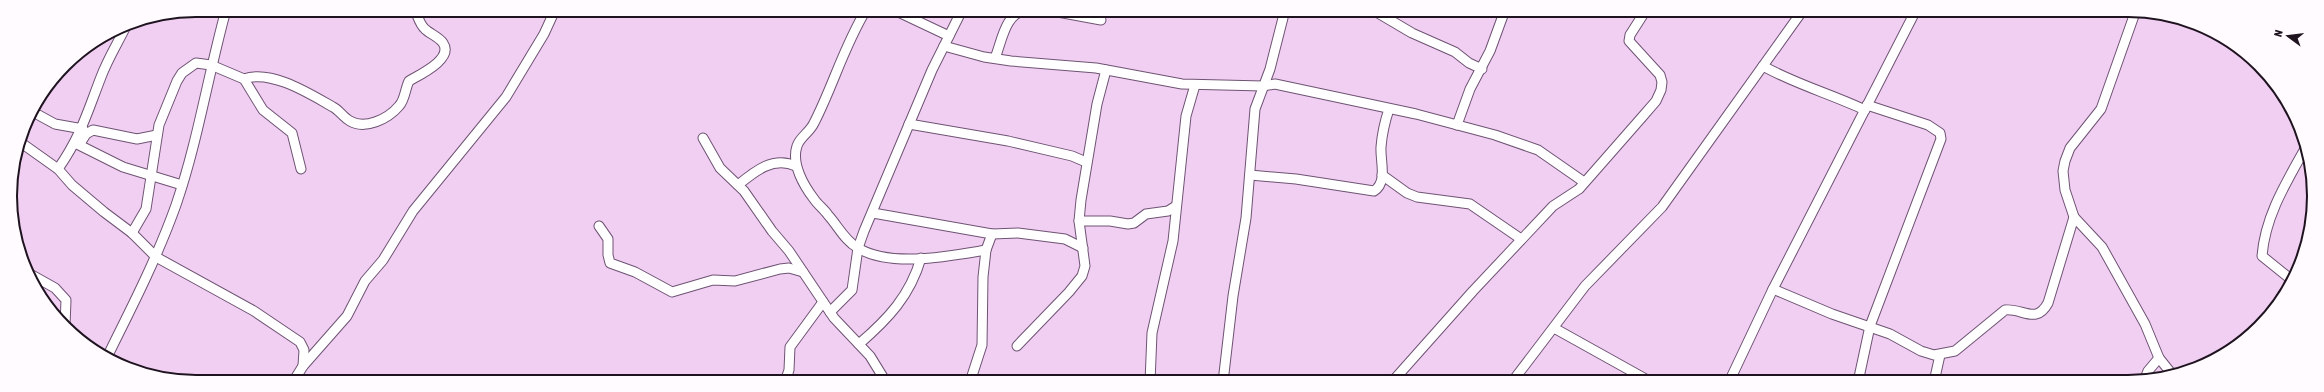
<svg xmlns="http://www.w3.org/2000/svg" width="2324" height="392" viewBox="0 0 2324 392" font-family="'Asap Condensed',sans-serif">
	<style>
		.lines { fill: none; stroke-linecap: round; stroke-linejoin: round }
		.minor-casing { stroke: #6f5373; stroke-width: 11 }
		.minor { stroke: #fff; stroke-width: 9 }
		.rim { fill: none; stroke: #1e131f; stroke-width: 2 }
	</style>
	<rect width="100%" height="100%" fill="#f0cff3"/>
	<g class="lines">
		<!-- minor casing -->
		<g class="minor-casing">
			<g id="minor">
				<path d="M866,10C844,46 833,86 814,123C810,132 800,137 797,146C791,164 804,186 814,199C818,205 824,209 828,215C838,226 845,241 858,248C891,268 950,256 986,250"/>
				<polyline points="894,10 949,36"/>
				<polyline points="1047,10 1101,20"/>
				<polyline points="1373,10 1412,33 1455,52 1469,63 1482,69"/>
				<polyline points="2136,10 2101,109 2070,148 2065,161 2063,171 2065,190 2074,217 2102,247 2145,324 2159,358 2171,373"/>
				<polyline points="944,46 984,57 1011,61 1096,68 1182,84 1263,86 1275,84 1416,114 1495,135 1538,150 1584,182"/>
				<path d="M995,58C1002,41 1005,13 1026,10"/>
				<path d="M1763,66C1795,84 1831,94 1865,110"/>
				<path d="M244,79C271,69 310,94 333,107C339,110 343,117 350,121C365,130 388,119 399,106C405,100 405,89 409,81C419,75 454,59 443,43C439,37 430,34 425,29C420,25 418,17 415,10"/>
				<polyline points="33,112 55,124 83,129"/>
				<polyline points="909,124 1008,141 1072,156 1086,162"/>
				<polyline points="1457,125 1470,89 1490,51 1505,10"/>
				<polyline points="703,138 720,168 744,191 772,231 789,251 834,318 870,356 886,382"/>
				<polyline points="20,142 58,169 72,185 104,212 132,233 156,257 254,311 300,342 304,350 303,366"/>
				<polyline points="81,142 86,134 93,130 137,139 157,135"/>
				<polyline points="75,143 123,167 182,185"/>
				<path d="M58,169C81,136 87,113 101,77C108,58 119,41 127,24"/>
				<path d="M1250,175L1296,179L1374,191C1388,182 1380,161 1381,147C1382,134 1385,121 1389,109"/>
				<polyline points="1382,175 1407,193 1417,197 1470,204 1521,239"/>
				<path d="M738,185C755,171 773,156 796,166"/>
				<polyline points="873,213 992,234 1018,233 1065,239 1083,248"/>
				<polyline points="1079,221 1110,221 1128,224 1134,223 1146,214 1168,211 1176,206"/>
				<polyline points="599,226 608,239 608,255 610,263 635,272 672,292 713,280 735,281 780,269 789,268 803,272"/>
				<polyline points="132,233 146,209 159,125 177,81 182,73 196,63 211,65 244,79 263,110 292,133 301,169"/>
				<polyline points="30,274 55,288 66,300 65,326"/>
				<path d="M2293,281L2262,256C2265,216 2287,181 2306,147"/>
				<path d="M1773,289L1832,314L1890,334L1921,351L1934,355L1955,351L2005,310C2023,308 2036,325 2048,303L2074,217"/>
				<polyline points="830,312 852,290 858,248 864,231 932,70 962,10"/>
				<polyline points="1554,328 1651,382"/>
				<path d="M859,344C888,319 910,296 921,258"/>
				<polyline points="1017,346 1069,292 1082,276 1085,266 1079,221 1081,200 1097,104 1106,70"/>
				<path d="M107,357C132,307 157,258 176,205C198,141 208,75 226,10"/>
				<polyline points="2144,381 2148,371 2159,358"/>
				<polyline points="293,382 303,366 347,316 365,281 383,260 413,211 506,97 544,34 555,10"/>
				<polyline points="647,382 647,380"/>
				<polyline points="785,382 789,370 790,347 823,302"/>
				<polyline points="970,382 982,345 983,277 986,250 992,234"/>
				<polyline points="1150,382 1152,333 1173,241 1186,116 1195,85"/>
				<polyline points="1223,382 1233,296 1246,218 1255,109 1270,69 1285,10"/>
				<polyline points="1392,382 1473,291 1553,206 1579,189 1643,116 1656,101 1661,90 1662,82 1660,75 1629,41 1630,35 1646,10"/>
				<polyline points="1512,382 1585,286 1662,207 1803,10"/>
				<polyline points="1729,382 1773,289 1916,10"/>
				<polyline points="1858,382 1870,326 1941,139 1940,133 1928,125 1867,105"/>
				<polyline points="1934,382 1940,355"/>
			</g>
		</g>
		<!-- minor -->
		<use href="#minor" class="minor"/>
	</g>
	<!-- crop -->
	<path d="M0 0H2324V392H0ZM196 17H2128A179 179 0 0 1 2307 196V196A179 179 0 0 1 2128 375H196A179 179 0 0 1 17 196V196A179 179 0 0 1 196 17Z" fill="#fffbff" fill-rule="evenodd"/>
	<path class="rim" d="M196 17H2128A179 179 0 0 1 2307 196V196A179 179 0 0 1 2128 375H196A179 179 0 0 1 17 196V196A179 179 0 0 1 196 17Z"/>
	<!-- north arrow -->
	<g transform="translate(2288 36) rotate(285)" stroke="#fffbff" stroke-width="3" paint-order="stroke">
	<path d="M0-3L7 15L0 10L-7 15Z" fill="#1e131f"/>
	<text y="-6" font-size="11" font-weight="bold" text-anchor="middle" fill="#1e131f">N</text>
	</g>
</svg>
